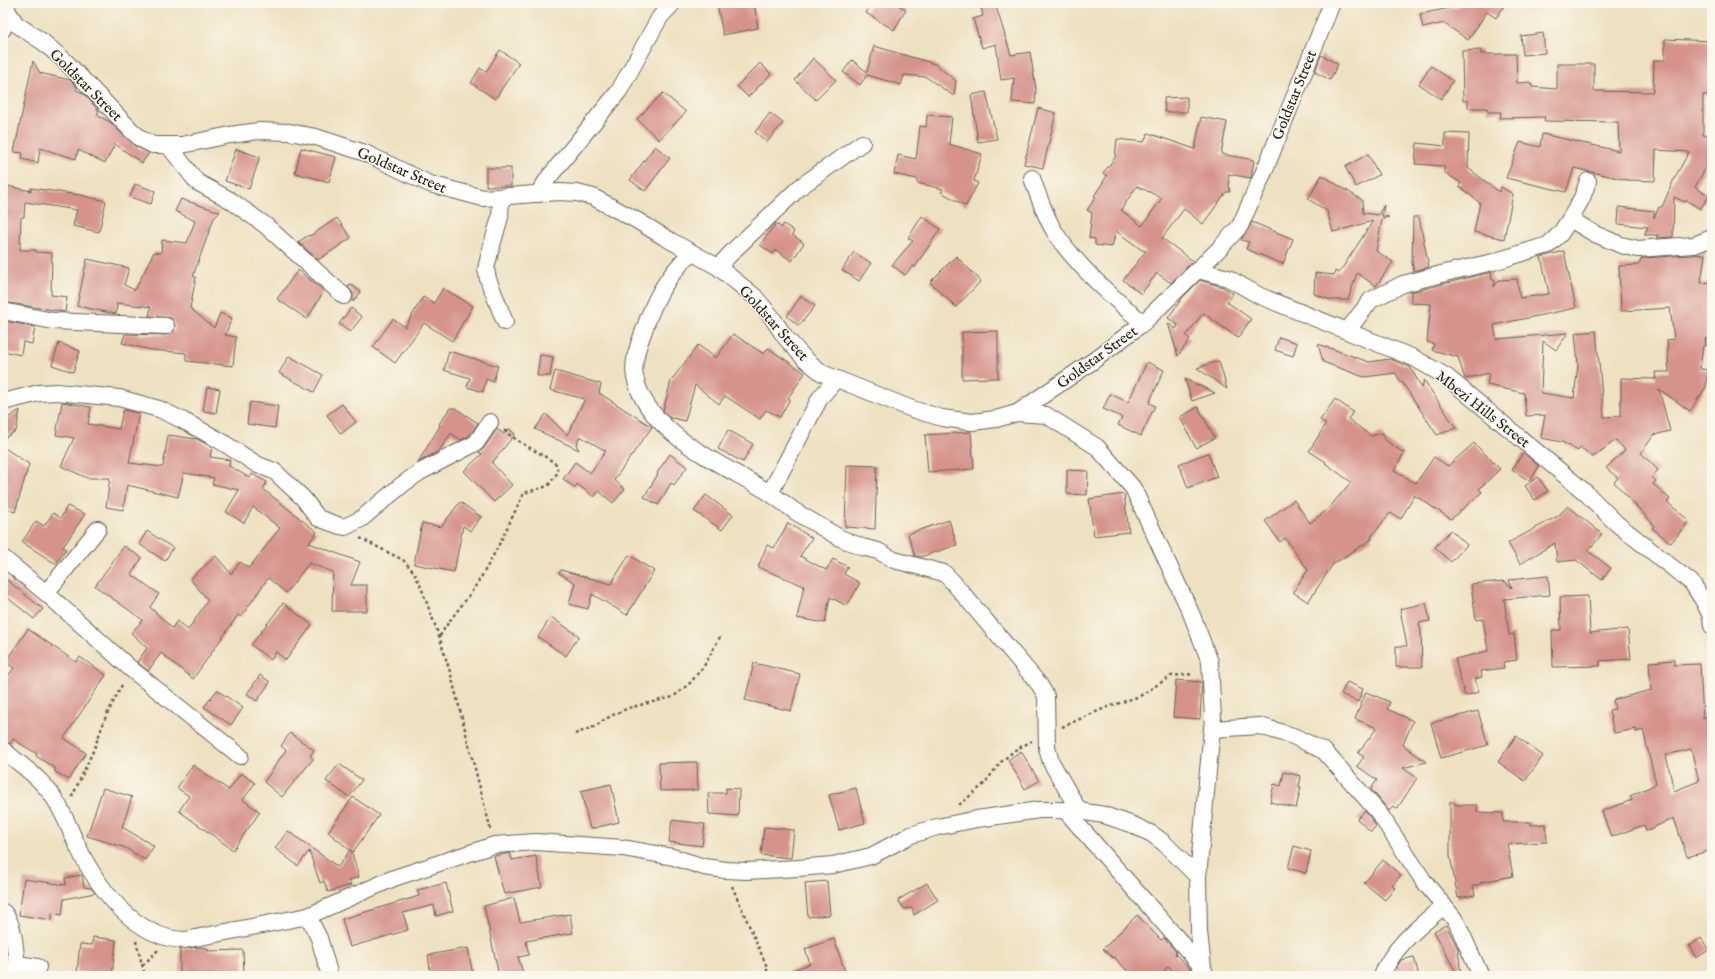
<svg xmlns="http://www.w3.org/2000/svg" width="1715" height="979" viewBox="0 0 1715 979" font-family="'IM FELL English',serif">
	<style>
		.building { fill: #d5938c; fill-rule: evenodd }
		.lines { fill: none; stroke-linecap: round; stroke-linejoin: round }
		.minor-casing { stroke: #666156; stroke-width: 18 }
		.path { stroke: #666156; stroke-width: 2.5; stroke-dasharray: 3 3; stroke-linecap: butt }
		.minor { stroke: #fff; stroke-width: 16 }
		.labels { text-anchor: middle; stroke-width: 3; stroke-linejoin: round; paint-order: stroke }
		.street-label { font-size: 15px; fill: #1c1c1c; stroke: #fbf7ec }
	</style>
	<rect width="100%" height="100%" fill="#fbf7ec"/>
	<filter id="ink" filterUnits="userSpaceOnUse"><feTurbulence type="fractalNoise" baseFrequency=".025" numOctaves="2"/><feDisplacementMap in="SourceGraphic" scale="8" xChannelSelector="R" yChannelSelector="G"/><feConvolveMatrix kernelMatrix="1 2 1 2 8 2 1 2 1" color-interpolation-filters="sRGB"/></filter>
	<filter id="wash" filterUnits="userSpaceOnUse"><feTurbulence type="fractalNoise" baseFrequency=".012" numOctaves="4" result="noise"/><feDisplacementMap in="SourceGraphic" scale="16" xChannelSelector="R" yChannelSelector="G"/><feGaussianBlur stdDeviation="0.9" result="paint"/><feColorMatrix in="noise" values="0 0 0 0 0 0 0 0 0 0 0 0 0 0 0 0 0 1.4 0 .05"/><feComposite in="paint" operator="in"/></filter>
	<g filter="url(#wash)">
		<rect width="100%" height="100%" fill="#eee1c1"/>
		<g id="blocks">
			<!-- building -->
			<g class="building">
				<polygon points="717,3 754,3 758,28 723,35"/>
				<polygon points="872,3 895,3 906,10 894,30 866,13"/>
				<polygon points="995,3 1011,55 1030,52 1036,89 1035,104 1012,102 1014,78 1001,80 996,44 982,48 973,19 983,16 981,7"/>
				<polygon points="1457,3 1506,3 1496,18 1487,12 1468,40 1444,23 1423,28 1420,14 1460,6"/>
				<polygon points="1543,33 1545,53 1523,55 1521,36"/>
				<polygon points="1665,39 1712,41 1712,94 1703,95 1703,135 1712,136 1712,167 1706,167 1695,187 1709,196 1700,209 1686,200 1685,202 1674,197 1673,237 1656,238 1658,235 1644,235 1648,227 1618,224 1619,207 1654,211 1654,218 1659,207 1662,207 1674,179 1689,152 1656,150 1655,181 1627,180 1574,168 1566,192 1506,178 1520,142 1540,147 1542,134 1619,151 1618,122 1544,121 1545,117 1500,118 1501,112 1488,112 1487,108 1468,108 1468,101 1463,101 1462,51 1481,50 1481,54 1516,54 1517,83 1531,82 1532,87 1557,89 1557,64 1594,64 1594,91 1653,92 1654,60 1665,60"/>
				<polygon points="874,46 935,64 956,81 954,96 926,77 904,75 901,85 867,75 860,85 843,72 852,60 867,72"/>
				<polygon points="500,50 519,63 495,99 471,83 480,68 486,72"/>
				<polygon points="1321,55 1338,64 1330,80 1315,72"/>
				<polygon points="813,58 836,80 816,100 795,80"/>
				<polygon points="33,61 40,73 70,80 77,87 76,90 83,93 99,111 97,115 110,122 135,146 149,153 142,163 115,144 105,163 78,150 76,159 40,148 38,163 22,159 23,153 14,152"/>
				<polygon points="760,63 771,74 748,97 737,86"/>
				<polygon points="1431,66 1453,81 1441,99 1419,84"/>
				<polygon points="986,92 997,139 978,142 971,95"/>
				<polygon points="663,93 686,112 659,140 637,119"/>
				<polygon points="1187,97 1187,112 1165,112 1164,98"/>
				<polygon points="1038,108 1056,113 1043,168 1024,164"/>
				<polygon points="770,113 783,123 767,142 755,132"/>
				<polygon points="927,115 952,117 949,144 982,154 974,181 978,183 966,206 941,192 943,189 917,183 917,179 894,174 898,155 916,159 920,126 926,127"/>
				<path d="M1201,117L1227,122L1221,154L1254,160L1251,178L1228,174L1230,192H1226L1203,224L1184,209L1162,238L1193,261L1171,283L1157,273L1141,294L1123,280L1146,251L1142,250L1116,231L1112,247L1095,245V239L1089,238L1092,213L1087,210L1096,197L1094,196L1107,176L1103,173L1115,158L1117,139L1144,142L1148,133L1195,149ZM1137,186L1162,198L1142,226L1121,210Z"/>
				<polygon points="1445,133 1469,134 1468,168 1499,192 1501,187 1513,194 1504,239 1474,232 1480,203 1459,186 1461,183 1444,172 1444,166 1415,164 1417,143 1445,146"/>
				<polygon points="655,146 670,158 645,191 630,180"/>
				<polygon points="301,148 336,157 329,182 295,173"/>
				<polygon points="236,149 260,157 249,189 225,181"/>
				<polygon points="1368,154 1379,175 1356,187 1345,167"/>
				<rect x="486" y="168" width="25" height="18"/>
				<polygon points="1322,175 1362,200 1363,213 1378,215 1384,205 1382,216 1389,217 1382,219 1376,251 1393,262 1376,286 1357,273 1348,300 1331,300 1314,294 1315,273 1334,275 1335,271 1339,273 1373,221 1333,232 1327,211 1308,199"/>
				<polygon points="135,184 155,191 151,204 130,197"/>
				<polygon points="3,185 31,191 31,188 80,195 106,201 99,232 73,226 77,210 25,202 24,217 21,217 20,250 36,250 36,252 52,253 51,295 67,297 65,312 3,302"/>
				<polygon points="181,199 220,212 214,218 193,276 196,277 190,308 214,328 220,313 232,318 225,335 236,337 233,366 186,361 186,353 151,350 122,343 125,334 166,335 174,331 175,326 171,318 149,316 151,307 117,303 116,314 77,306 87,259 129,268 124,285 135,290 154,252 161,253 162,240 187,243 195,221 175,211"/>
				<polygon points="922,216 940,229 915,267 913,266 905,275 892,265 913,241 908,238"/>
				<polygon points="1413,217 1419,217 1429,267 1414,271 1412,262"/>
				<polygon points="337,218 351,238 318,260 298,242 309,235 310,236"/>
				<polygon points="1252,222 1293,239 1283,264 1246,249 1249,242 1241,240"/>
				<polygon points="776,223 781,228 784,224 794,231 792,235 804,243 792,261 776,250 773,254 760,245"/>
				<polygon points="1564,251 1576,308 1494,325 1496,339 1568,333 1556,350 1543,341 1541,393 1574,398 1578,364 1575,333 1596,331 1604,417 1621,416 1621,378 1656,379 1655,372 1669,372 1667,340 1674,339 1670,308 1621,311 1619,266 1638,265 1642,258 1705,254 1701,283 1712,282 1712,338 1705,339 1706,346 1703,346 1700,369 1708,370 1706,387 1690,411 1659,389 1670,431 1654,435 1641,453 1658,470 1652,477 1656,481 1653,484 1670,499 1667,502 1689,521 1671,543 1652,528 1654,525 1614,482 1618,478 1606,468 1625,450 1616,440 1593,457 1580,447 1578,451 1562,442 1541,438 1545,415 1526,416 1524,393 1487,385 1489,373 1465,379 1458,357 1432,350 1434,344 1427,342 1431,304 1411,303 1411,292 1491,272 1492,280 1495,280 1494,287 1499,280 1517,279 1520,298 1549,294 1541,257"/>
				<polygon points="854,252 871,263 859,281 842,270"/>
				<polygon points="956,256 981,281 956,307 930,282"/>
				<polygon points="298,270 324,291 307,319 277,299"/>
				<polygon points="1200,280 1223,287 1233,293 1227,302 1251,319 1238,338 1203,313 1186,336 1190,339 1178,356 1168,323 1176,329 1178,325 1168,318 1183,297"/>
				<polygon points="350,284 361,292 353,302 353,293 348,287"/>
				<polygon points="443,288 473,306 452,341 424,323 395,363 373,347 393,319 405,327 423,297 434,303"/>
				<polygon points="801,296 815,306 799,326 787,316"/>
				<polygon points="351,308 362,317 350,332 339,324"/>
				<polygon points="3,321 35,327 32,344 23,342 21,355 3,351"/>
				<polygon points="998,331 998,378 962,379 962,332"/>
				<polygon points="733,334 764,354 768,348 805,373 788,398 790,399 780,417 766,410 760,419 725,396 719,404 695,385 685,421 673,418 672,419 663,411 671,381 698,345 716,358"/>
				<polygon points="1279,337 1297,343 1293,356 1275,350"/>
				<polygon points="59,343 80,351 73,372 52,365"/>
				<polygon points="1318,344 1369,362 1390,359 1410,367 1422,388 1424,380 1456,428 1437,435 1402,382 1400,382 1396,373 1364,377 1323,362"/>
				<polygon points="449,351 498,366 493,382 486,379 483,392 467,387 470,378 444,370"/>
				<polygon points="540,355 553,357 550,376 537,376"/>
				<polygon points="289,356 323,375 314,392 279,373"/>
				<polygon points="1219,361 1227,389 1197,368"/>
				<polygon points="1147,362 1164,370 1149,403 1155,406 1141,436 1118,425 1122,417 1103,409 1110,394 1128,402"/>
				<polygon points="555,371 601,384 599,393 652,427 614,480 625,489 613,503 599,491 594,497 577,484 575,488 563,479 575,462 590,473 606,451 580,436 576,445 579,450 535,429 546,414 567,435 585,399 550,390"/>
				<polygon points="1185,379 1215,393 1192,401"/>
				<polygon points="207,387 220,389 216,413 203,411"/>
				<polygon points="1335,399 1353,412 1348,419 1371,436 1383,433 1385,440 1404,453 1394,471 1416,483 1434,457 1448,466 1474,443 1500,469 1479,489 1482,492 1451,519 1414,495 1401,519 1390,513 1371,537 1372,539 1333,564 1308,602 1293,592 1308,570 1285,538 1280,542 1265,521 1294,500 1310,523 1328,509 1351,482 1325,463 1326,462 1309,451 1326,424 1320,420"/>
				<polygon points="62,402 91,407 88,424 119,429 123,410 139,413 129,463 163,467 168,435 197,439 212,447 210,457 230,460 229,466 250,478 252,474 267,482 263,489 317,532 309,543 360,562 351,585 367,585 367,611 332,611 333,572 309,563 286,593 268,578 241,617 238,615 193,679 161,653 148,671 137,662 147,648 131,633 143,620 95,586 124,546 142,558 131,574 159,594 150,607 172,628 177,621 188,630 208,600 190,579 216,556 231,574 240,562 249,568 280,528 253,507 244,523 226,512 239,490 212,484 214,478 184,473 178,497 127,485 123,510 106,507 110,478 87,478 61,466 74,438 56,435"/>
				<polygon points="250,402 278,406 275,428 247,424"/>
				<polygon points="342,404 356,422 341,434 327,415"/>
				<polygon points="1198,407 1215,438 1196,448 1180,417"/>
				<polygon points="450,408 455,408 478,423 469,436 461,440 451,433 439,451 418,462 440,426 439,424"/>
				<polygon points="20,410 16,431 3,439 3,421"/>
				<polygon points="497,429 504,434 509,429 515,434 492,463 512,485 494,502 464,471 482,454 479,452 484,448"/>
				<polygon points="728,430 753,444 743,462 718,449"/>
				<polygon points="971,432 974,469 928,472 925,435"/>
				<polygon points="3,447 29,464 15,512 3,508"/>
				<polygon points="1208,453 1217,477 1188,488 1179,464"/>
				<polygon points="1523,453 1539,466 1530,481 1512,470"/>
				<polygon points="670,454 687,467 674,485 671,483 658,505 644,497 658,474 657,473"/>
				<polygon points="847,465 877,466 875,529 845,527"/>
				<polygon points="1067,470 1088,471 1087,495 1067,494"/>
				<polygon points="1538,477 1548,491 1535,500 1525,486"/>
				<polygon points="1124,494 1129,532 1094,536 1089,499"/>
				<polygon points="706,495 733,515 722,530 694,511"/>
				<polygon points="460,502 481,517 470,531 463,526 454,572 414,564 422,523 441,527"/>
				<polygon points="67,506 85,514 63,547 66,549 56,564 22,542 36,521 44,526 53,513 61,518"/>
				<polygon points="1568,506 1602,534 1588,551 1611,568 1602,580 1576,560 1557,562 1555,543 1520,564 1508,543 1558,516"/>
				<polygon points="949,520 957,545 920,557 915,556 908,534"/>
				<polygon points="788,523 812,538 800,556 826,570 833,559 848,567 844,574 860,583 847,606 830,597 825,623 797,618 804,586 758,567 767,545 774,548"/>
				<polygon points="1451,530 1467,545 1451,562 1435,547"/>
				<polygon points="147,531 173,548 165,561 139,544"/>
				<polygon points="629,555 654,571 627,615 592,594 588,609 569,604 575,583 559,573 561,570 611,584"/>
				<polygon points="1548,576 1550,595 1504,599 1509,635 1514,634 1517,660 1503,662 1504,668 1481,671 1482,677 1475,679 1479,692 1465,696 1455,659 1488,651 1483,619 1476,620 1471,584 1504,581 1512,588 1509,580"/>
				<polygon points="3,577 43,609 34,619 3,594"/>
				<polygon points="1588,596 1590,633 1628,629 1631,659 1600,661 1600,666 1553,667 1552,630 1561,630 1560,597"/>
				<polygon points="283,603 312,625 286,660 276,652 271,660 251,645"/>
				<polygon points="1426,603 1430,621 1419,623 1421,632 1422,667 1396,667 1396,646 1407,646 1400,609"/>
				<polygon points="551,617 579,636 566,656 538,637"/>
				<polygon points="28,629 76,662 80,657 106,675 64,738 86,753 69,780 54,771 56,769 36,756 37,754 13,739 10,744 3,741 3,683 14,668 5,662"/>
				<path d="M1674,660V665L1700,664L1703,718L1712,715V850L1687,857L1674,818L1646,831L1644,825L1611,837L1602,811L1632,800L1630,796L1656,784L1643,730L1636,732V729L1614,733L1609,710L1615,709L1613,700L1651,690L1649,662ZM1691,749L1699,781L1674,791L1666,755Z"/>
				<polygon points="754,663 800,674 791,711 745,700"/>
				<polygon points="260,675 270,682 257,701 247,694"/>
				<polygon points="1176,680 1202,682 1200,719 1173,717"/>
				<polygon points="1347,682 1363,689 1358,702 1341,694"/>
				<polygon points="217,690 243,708 231,725 204,707"/>
				<polygon points="1366,692 1390,702 1387,709 1413,721 1403,745 1426,762 1403,768 1417,778 1397,809 1393,807 1389,811 1371,789 1377,780 1357,766 1364,757 1358,753 1377,728 1355,719"/>
				<polygon points="1478,711 1488,745 1441,758 1431,723"/>
				<polygon points="290,733 314,750 310,756 313,759 282,797 264,782 286,750 281,746"/>
				<polygon points="1516,736 1543,756 1525,781 1498,762"/>
				<polygon points="1021,751 1039,781 1025,789 1008,760"/>
				<polygon points="697,762 698,790 660,791 659,763"/>
				<polygon points="339,764 362,780 349,797 326,781"/>
				<polygon points="193,765 229,790 241,773 255,783 243,800 260,812 233,850 179,811 189,796 177,788"/>
				<polygon points="1284,772 1301,776 1299,787 1301,787 1296,808 1270,802 1274,784 1281,786"/>
				<polygon points="611,784 619,822 590,829 581,791"/>
				<polygon points="103,788 132,797 122,827 154,846 145,860 126,848 87,836"/>
				<polygon points="726,788 739,789 738,816 709,814 708,793 726,793"/>
				<polygon points="856,788 865,823 839,830 829,795"/>
				<polygon points="353,797 379,815 353,852 351,850 359,877 349,880 351,885 328,892 324,881 320,883 309,851 298,866 275,848 288,831 338,867 350,850 328,832"/>
				<polygon points="1450,801 1457,805 1477,805 1477,812 1503,813 1503,822 1531,822 1531,825 1546,824 1547,842 1507,844 1513,876 1481,882 1481,884 1473,886 1475,895 1458,898 1450,856"/>
				<polygon points="1365,811 1376,826 1371,832 1357,819"/>
				<polygon points="672,820 705,824 702,846 669,842"/>
				<polygon points="764,827 794,830 791,858 761,855"/>
				<polygon points="1294,846 1311,851 1306,873 1288,868"/>
				<polygon points="510,853 512,860 536,856 542,887 504,894 494,856"/>
				<polygon points="1383,860 1401,875 1392,885 1395,888 1385,900 1364,883"/>
				<polygon points="82,875 84,887 91,888 95,893 64,899 62,915 52,913 52,920 19,915 24,879 66,885 65,878"/>
				<polygon points="827,881 830,915 808,917 805,883"/>
				<polygon points="446,883 453,911 436,916 434,905 403,913 408,930 350,947 342,919 419,896 417,890"/>
				<polygon points="927,883 938,900 914,915 912,908 904,909 898,900"/>
				<polygon points="514,898 520,922 570,914 573,933 526,941 529,955 518,957 524,976 499,976 484,906"/>
				<polygon points="1137,915 1161,940 1164,938 1176,952 1175,954 1194,972 1196,976 1178,976 1168,966 1161,976 1132,976 1114,957 1113,958 1103,949"/>
				<polygon points="1446,925 1458,949 1461,976 1458,976 1434,931"/>
				<polygon points="93,937 116,940 112,976 77,972 80,944 92,945"/>
				<polygon points="1701,938 1709,950 1696,958 1689,946"/>
				<polygon points="834,939 845,972 833,976 781,976 781,974 810,964 805,949"/>
				<polygon points="197,947 208,948 208,951 243,950 244,973 180,976 180,949"/>
				<polygon points="468,948 473,976 431,976 428,955"/>
				<polygon points="1414,957 1419,976 1399,976 1397,967 1401,960"/>
			</g>
		</g>
	</g>
	<g filter="url(#ink)">
		<use href="#blocks" fill-opacity="0" stroke="#666156" stroke-width="1"/>
		<g class="lines">
			<!-- minor casing -->
			<g class="minor-casing">
				<g id="minor">
					<polyline points="3,4 16,24 43,42 65,61 132,131 141,139 153,145 182,145 230,135 259,131 289,132 316,137 365,153 430,184 483,198 559,192 577,193 593,197 638,221 664,237 718,267 754,296 771,316 785,337 805,359 822,373 912,409 942,418 972,422 996,419 1017,413 1093,361 1143,323 1218,250 1240,226 1266,167 1332,3"/>
					<polyline points="3,29 7,5"/>
					<polyline points="168,145 197,182 230,200 265,225 344,296"/>
					<path d="M1032,178C1038,195 1044,213 1053,229C1072,262 1113,298 1143,323"/>
					<polyline points="538,194 549,177 619,91 660,17 673,3"/>
					<polyline points="501,197 500,217 490,252 486,269 488,279 505,322"/>
					<polyline points="1570,219 1595,234 1621,245 1638,249 1694,245 1712,238"/>
					<path d="M691,253C666,277 654,300 643,333C638,346 632,363 635,377C647,435 725,465 770,493"/>
					<polyline points="718,267 735,249 800,187 862,143"/>
					<polyline points="1198,270 1228,278 1260,296 1414,358 1447,377 1586,493 1616,523 1692,583 1703,600 1711,616 1712,626"/>
					<polyline points="3,311 53,321 166,326"/>
					<polyline points="1347,331 1371,300 1403,284 1449,272 1493,262 1548,245 1560,234 1570,219 1582,198 1588,181"/>
					<polyline points="836,379 820,398 770,493 796,512 840,538 862,547 878,551 894,560 944,573 952,581 1039,684 1046,696 1047,748 1051,762 1079,811"/>
					<polyline points="3,402 39,393 57,392 119,398 159,409 182,420 219,440 258,465 274,471 303,498 318,518 340,526 345,527 361,519 403,484 420,472 476,443 490,422"/>
					<polyline points="1017,413 1046,415 1097,447 1133,488 1191,613 1210,662 1213,718 1198,877 1199,932 1203,968 1206,976"/>
					<polyline points="3,558 46,593 131,669 240,756"/>
					<polyline points="46,593 98,529"/>
					<polyline points="1212,729 1260,726 1293,736 1324,751 1379,813 1423,880 1456,921 1481,976"/>
					<path d="M3,750C20,764 39,777 52,795C63,810 69,828 77,845C96,886 135,939 185,940L308,916L394,878L494,845L536,842L623,848L673,857L704,867L726,870L746,871L798,868L833,865L871,856L911,835L937,827L977,819L1039,810H1055L1079,811L1104,815L1133,825L1152,834L1164,843L1198,877"/>
					<polyline points="1065,810 1203,968"/>
					<path d="M3,912C15,922 17,960 16,976"/>
					<polyline points="308,916 319,938 330,976"/>
					<polyline points="17,964 38,967"/>
					<path d="M1382,976C1392,947 1421,925 1444,906"/>
				</g>
			</g>
			<!-- path -->
			<g class="path">
				<polyline points="360,538 403,560 414,572 421,587 439,636 451,675 491,831"/>
				<path d="M440,636C449,620 460,608 470,594C492,563 507,527 524,493L548,486L558,472L556,464C539,451 518,444 503,429"/>
				<polyline points="1062,727 1105,708 1140,696 1171,676 1194,674"/>
				<polyline points="575,734 596,726 605,719 628,708 673,697 690,683 704,666 720,637"/>
				<polyline points="72,797 94,749 106,716 123,683"/>
				<polyline points="959,805 983,785 1001,762 1015,750 1032,741"/>
				<polyline points="732,886 767,967 767,976"/>
				<polyline points="136,941 145,976"/>
				<polyline points="143,965 158,950"/>
			</g>
			<!-- minor -->
			<use href="#minor" class="minor"/>
		</g>
	</g>
	<g class="labels">
		<!-- street labels -->
		<g class="street-label">
			<text transform="translate(86 85) rotate(45)" y="5">Goldstar Street</text>
			<text transform="translate(1294 95) rotate(-68)" y="5">Goldstar Street</text>
			<text transform="translate(402 170) rotate(23)" y="5">Goldstar Street</text>
			<text transform="translate(774 323) rotate(48)" y="5">Goldstar Street</text>
			<text transform="translate(1097 357) rotate(-36)" y="5">Goldstar Street</text>
			<text transform="translate(1483 409) rotate(38)" y="5">Mbezi Hills Street</text>
		</g>
	</g>
	<!-- margin -->
	<rect width="1715" height="979" fill="none" stroke="#fbf7ec" stroke-width="16"/>
</svg>
